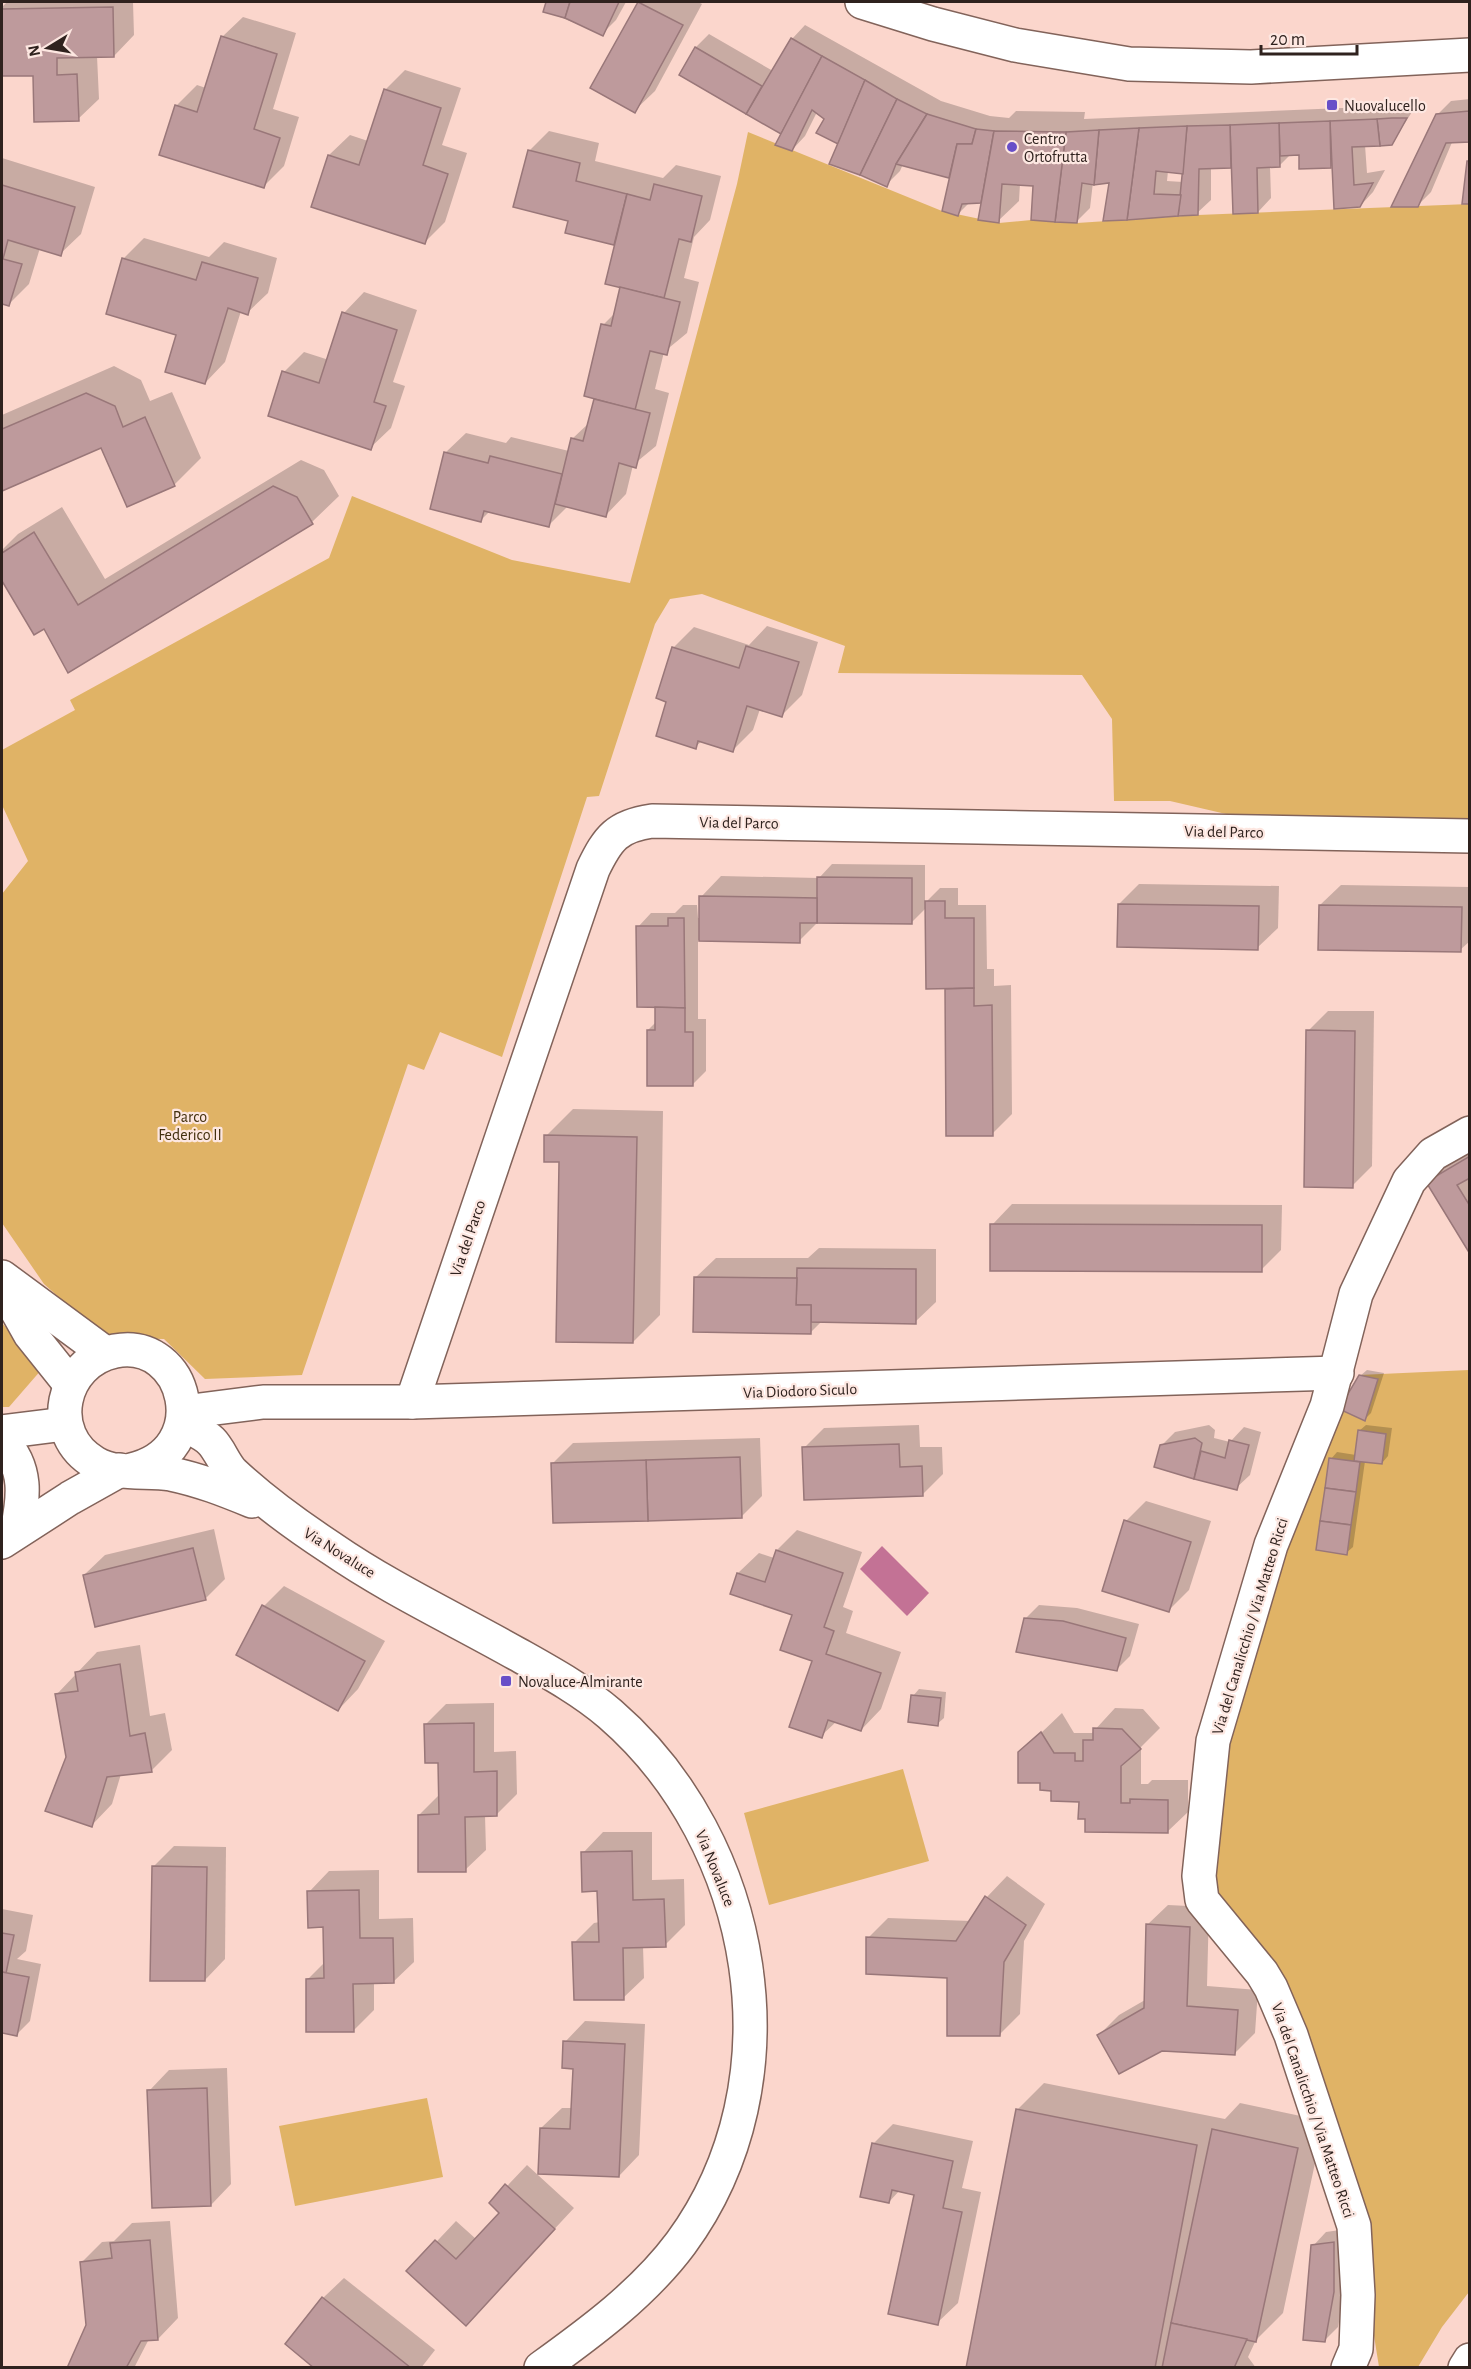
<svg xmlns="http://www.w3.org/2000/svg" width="1471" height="2369" viewBox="0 0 1471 2369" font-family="'Alegreya Sans',sans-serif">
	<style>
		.green { fill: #e0b366 }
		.water { fill: #c37295 }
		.shadow { fill: #0003; fill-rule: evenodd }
		.building { fill: #be9a9c; stroke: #997779; stroke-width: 1.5 }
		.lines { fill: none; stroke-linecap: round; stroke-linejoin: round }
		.minor-casing { stroke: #82635a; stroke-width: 36 }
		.major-casing { stroke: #82635a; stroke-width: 36 }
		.highway-casing { stroke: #82635a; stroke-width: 36 }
		.minor { stroke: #fff; stroke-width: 33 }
		.major { stroke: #fff; stroke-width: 33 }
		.highway { stroke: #fff; stroke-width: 33 }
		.poi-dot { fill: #684fc8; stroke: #fde7e1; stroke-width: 2 }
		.labels { text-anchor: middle; stroke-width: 4.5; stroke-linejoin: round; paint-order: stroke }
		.poi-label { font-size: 16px; fill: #2f221e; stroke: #fde7e1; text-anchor: start }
		.street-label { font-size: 16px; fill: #2f221e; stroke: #fde7e1 }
		.park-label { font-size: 16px; fill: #43300e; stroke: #fde7e1 }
	</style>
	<rect width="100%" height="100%" fill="#fbd6cc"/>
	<!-- green -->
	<g class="green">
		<polygon points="748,132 942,211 999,223 1031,220 1077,223 1198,215 1469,204 1469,820 1239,817 1170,801 1114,801 1112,719 1082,675 838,673 845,646 702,594 670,599 655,624 599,796 587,797 502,1057 440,1032 424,1070 408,1064 302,1375 205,1379 164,1339 105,1338 44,1284 2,1223 2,894 28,861 2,805 2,750 75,710 70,700 329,558 352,496 512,560 630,583 737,184"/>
		<polygon points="2,1323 42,1369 9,1407 2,1407"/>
		<polygon points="1469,1370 1469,2292 1442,2327 1418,2367 1379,2367 1368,2298 1361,2225 1212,1893 1221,1748 1288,1534 1339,1409 1359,1375"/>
		<polygon points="903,1769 929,1861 769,1905 744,1813"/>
		<polygon points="427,2098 443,2177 295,2206 279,2126"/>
	</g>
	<!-- water -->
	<polygon class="water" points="882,1546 929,1593 907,1616 860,1569"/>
	<!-- shadow -->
	<g class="shadow">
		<polygon points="7,2 133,2 134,35 114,56 97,56 99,99 78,119 34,74 2,75 2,7"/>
		<polygon points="548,2 626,2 616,20 602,34 545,11"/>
		<polygon points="640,2 698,2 702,4 655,91 634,111 592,88"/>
		<polygon points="243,17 296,33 273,109 299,117 284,166 264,186 176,106 197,85 206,88 222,37"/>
		<path d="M805,25L941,101L990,116L1009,118L1016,111L1085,112L1084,119L1390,106V113L1412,112L1392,143L1365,145L1367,173L1385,170L1373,192L1360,206L1333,166L1301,167V154H1291L1280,165L1270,166L1271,198L1258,212L1233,167H1211V200L1197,213L1110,182H1093L1090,208L1077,221L1035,185L1020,184L1019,201L998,221L984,198L980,202H970L958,214L951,177L903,164L900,171L886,185L840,143L826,118L817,112L805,136L792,150L783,134L681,74L696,47L709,34L773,71L792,39ZM1168,171L1184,173L1183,182L1167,181Z"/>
		<polygon points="405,70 461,88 442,145 467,153 445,222 424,243 313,206 329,155 350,135 368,141 385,90"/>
		<polygon points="1470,99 1470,139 1453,140 1431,192 1417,206 1437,115 1451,101"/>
		<polygon points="549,131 599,143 595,161 663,178 676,165 721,176 710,220 694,237 684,278 699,282 687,333 664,352 655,389 669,393 656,446 633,465 626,494 606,515 568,506 548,526 490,511 481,520 445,453 466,433 506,443 511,437 569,451 572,439 590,422 596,398 603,325 616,312 622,286 616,244 567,232 570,220 529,151"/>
		<polygon points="2,158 95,187 81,234 60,254 40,248 29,284 9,304 2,302"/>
		<polygon points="144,238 209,257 224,242 277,258 268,293 247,313 241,311 225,362 205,383 178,334 123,259"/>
		<polygon points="364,292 417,310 393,382 405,386 391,428 370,448 284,372 304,352 329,360 344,313"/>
		<polygon points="114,366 141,380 150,401 172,392 201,458 174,485 101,446 2,489 2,415"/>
		<polygon points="301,460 324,470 339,496 312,522 68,670 45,627 35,633 2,578 2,550 18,534 62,507 105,579"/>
		<polygon points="767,626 818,642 802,695 781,716 760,709 753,730 733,750 702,741 695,747 668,701 673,648 694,627 749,645"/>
		<polygon points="832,864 925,865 925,903 940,888 958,888 958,905 986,905 987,969 994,969 994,986 1011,985 1012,1114 992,1134 946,990 948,987 927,907 911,923 818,922 799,941 698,940 698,1019 706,1019 706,1071 693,1084 648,1030 656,1022 656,1006 638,927 651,913 675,913 683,905 697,905 698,918 700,918 701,897 721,876 819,878"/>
		<polygon points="1139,884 1279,886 1278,928 1257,948 1119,904"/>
		<polygon points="1341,885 1470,887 1470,941 1460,950 1320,905"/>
		<polygon points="1328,1011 1374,1011 1372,1166 1352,1186 1308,1031"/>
		<polygon points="573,1109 663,1111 660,1315 633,1342 560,1160 546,1136"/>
		<polygon points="1470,1152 1470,1251 1428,1182 1441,1168"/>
		<polygon points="1012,1204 1282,1205 1281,1250 1261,1270 992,1225"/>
		<polygon points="819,1248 936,1249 936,1302 915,1322 822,1321 811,1332 695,1278 716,1258 808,1258"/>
		<polygon points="1367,1370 1384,1373 1371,1413 1365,1419 1360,1376"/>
		<polygon points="919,1425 920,1447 942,1447 943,1474 922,1495 804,1448 824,1428"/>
		<polygon points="1209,1425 1215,1430 1214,1438 1230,1442 1244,1427 1261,1432 1250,1475 1236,1488 1156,1466 1161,1446 1175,1432"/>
		<polygon points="1366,1425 1392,1428 1388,1456 1382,1463 1365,1461 1353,1547 1346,1553 1331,1459 1337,1452 1356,1455 1359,1431"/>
		<polygon points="760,1438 762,1496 741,1517 553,1463 573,1443"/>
		<polygon points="1146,1501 1211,1521 1189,1590 1169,1610 1126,1521"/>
		<polygon points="214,1529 225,1579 205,1599 84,1575 105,1555"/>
		<polygon points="797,1530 862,1552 843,1607 853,1611 846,1633 901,1652 881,1709 861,1730 837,1721 821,1736 813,1660 794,1614 738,1573 759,1553 774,1558 777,1550"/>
		<polygon points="284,1586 385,1641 358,1689 338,1710 264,1606"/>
		<polygon points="1039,1605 1077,1608 1139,1624 1130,1656 1116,1670 1025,1619"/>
		<polygon points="140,1645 150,1716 165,1713 172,1750 152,1770 121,1774 112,1804 92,1825 67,1758 57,1694 97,1652"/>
		<polygon points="919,1689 946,1692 944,1718 937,1724 913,1696"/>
		<polygon points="494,1703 494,1752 516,1751 517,1794 497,1814 485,1815 486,1850 465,1870 419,1815 440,1794 440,1761 426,1724 446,1704"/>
		<polygon points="1115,1708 1143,1709 1160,1728 1141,1747 1141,1784 1148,1784 1152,1780 1188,1780 1188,1812 1167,1832 1087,1817 1080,1800 1041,1782 1020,1753 1062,1713 1074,1733 1092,1733"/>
		<polygon points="603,1832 652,1832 652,1880 684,1879 685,1925 665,1945 643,1946 644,1978 623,1998 574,1943 594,1923 600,1922 599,1890 583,1853"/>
		<polygon points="174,1846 226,1847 225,1959 205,1980 153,1867"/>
		<polygon points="379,1870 379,1919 413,1918 414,1962 393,1982 374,1982 374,2010 354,2030 307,1980 325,1962 324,1926 309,1892 329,1871"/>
		<polygon points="1007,1876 1045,1904 1024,1941 1020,2014 999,2035 949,1977 868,1938 888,1918 971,1921 987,1897"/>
		<polygon points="1168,1905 1209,1907 1207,1986 1258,1990 1255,2033 1235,2053 1099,2035 1119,2015 1145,2000 1147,1925"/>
		<polygon points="2,1909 33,1915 26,1951 17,1959 41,1964 30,2021 16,2035 2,2032"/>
		<polygon points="585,2021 645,2024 639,2155 619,2176 541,2128 562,2108 573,2108 574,2067 565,2042"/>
		<polygon points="227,2068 231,2184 211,2205 149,2091 169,2070"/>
		<polygon points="1044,2083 1225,2119 1240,2103 1324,2121 1283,2313 1256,2340 1248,2357 1256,2368 967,2368 1017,2110"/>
		<polygon points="893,2124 973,2141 962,2188 981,2192 958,2303 937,2323 915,2193 900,2190 889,2202 873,2144"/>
		<polygon points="527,2165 574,2208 466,2324 409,2271 456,2221 476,2239 501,2213 491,2203"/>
		<polygon points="170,2221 178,2318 158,2339 149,2339 134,2368 69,2368 88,2325 82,2262 102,2242 114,2241 132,2223"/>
		<polygon points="1347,2229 1347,2278 1338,2327 1325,2340 1313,2246 1326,2232"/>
		<polygon points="344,2278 435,2350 421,2368 317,2368 323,2298"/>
	</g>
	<!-- building -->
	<g class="building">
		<polygon points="546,2 570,2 565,18 543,12"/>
		<polygon points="570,2 619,2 603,36 565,18"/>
		<polygon points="638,2 683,25 635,113 590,88"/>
		<polygon points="113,7 114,57 57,58 57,75 77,74 79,121 34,122 33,76 2,76 2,9"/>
		<polygon points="221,36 277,54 254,129 280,138 264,188 159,155 175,105 197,112"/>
		<polygon points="791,38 822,56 781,134 746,114"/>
		<polygon points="695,47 762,86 746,114 679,75"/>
		<polygon points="822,56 865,80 838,144 816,133 824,119 812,110 792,151 775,145"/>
		<polygon points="865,80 897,99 860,175 829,164"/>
		<polygon points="384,89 441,108 423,165 448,174 425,244 311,207 328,155 359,165"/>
		<polygon points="897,99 927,114 896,164 887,187 860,175"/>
		<polygon points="1469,111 1470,142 1446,143 1418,207 1391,207 1436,114"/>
		<polygon points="927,114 976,129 972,144 957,144 949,178 896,164"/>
		<polygon points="1392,118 1407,118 1392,145 1380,146 1377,119"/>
		<polygon points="1377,119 1380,146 1352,147 1354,185 1373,183 1360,207 1334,209 1330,121"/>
		<polygon points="1330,121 1331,168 1299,169 1299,155 1280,156 1279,123"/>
		<polygon points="1279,123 1280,167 1257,168 1258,213 1233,214 1230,125"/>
		<polygon points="1230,125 1231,168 1199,169 1198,215 1178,216 1187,126"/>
		<polygon points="1187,126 1183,174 1156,171 1154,194 1181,195 1178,216 1127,220 1139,128"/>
		<polygon points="1139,128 1127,220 1103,221 1109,183 1094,185 1099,130"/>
		<polygon points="976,129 994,131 981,203 962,204 958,216 942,211 957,144 972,144"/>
		<polygon points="1099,130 1094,185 1082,183 1077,223 1055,222 1066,132"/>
		<polygon points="994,131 1066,132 1055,222 1031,220 1033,186 1002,184 999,223 978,220"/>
		<polygon points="528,150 580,163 576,181 627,194 614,245 565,233 568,221 513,207"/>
		<polygon points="1467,161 1470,161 1470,204 1462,204"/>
		<polygon points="654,184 702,196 691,242 679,239 664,298 605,284 627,194 650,200"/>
		<polygon points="2,185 75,207 61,256 8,240 3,259 22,264 9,306 2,304"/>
		<polygon points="122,258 196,280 202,262 258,278 248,315 228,308 205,384 165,372 176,335 106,314"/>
		<polygon points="620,287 680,302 667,355 650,351 635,410 584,396 601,324 611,326"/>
		<polygon points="342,312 397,330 374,402 386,406 371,450 268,416 282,371 319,383"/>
		<polygon points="86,393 115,406 123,427 145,417 175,486 127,507 101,448 2,491 2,429"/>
		<polygon points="594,399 650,413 636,468 619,463 606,517 555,504 571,438 583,441"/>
		<polygon points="444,452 488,463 490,456 562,474 549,527 484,511 481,522 430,509"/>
		<polygon points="273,486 297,497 313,524 68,673 44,629 34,635 2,581 2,553 34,532 78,605"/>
		<polygon points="746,646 799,662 782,717 747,706 733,752 698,741 696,749 656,736 666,702 656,698 672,647 739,668"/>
		<polygon points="817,877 912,878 912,924 817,923"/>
		<polygon points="699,896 817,898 817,923 800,923 800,943 699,941"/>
		<polygon points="925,901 945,901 945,918 974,918 974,988 926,989"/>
		<polygon points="1118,904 1259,906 1258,950 1117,947"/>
		<polygon points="1319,905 1462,907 1461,952 1318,950"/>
		<polygon points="668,918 684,918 685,1008 637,1007 636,926 668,926"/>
		<polygon points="974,988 974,1006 992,1005 993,1136 946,1136 945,989"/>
		<polygon points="655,1007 685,1008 685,1032 693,1032 693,1086 647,1086 647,1030 655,1030"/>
		<polygon points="1306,1030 1355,1031 1353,1188 1304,1187"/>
		<polygon points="544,1135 637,1137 633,1343 556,1342 559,1162 544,1162"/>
		<polygon points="1470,1156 1470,1178 1457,1185 1470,1206 1470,1254 1426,1182"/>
		<polygon points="990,1224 1262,1225 1262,1272 990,1271"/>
		<polygon points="797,1268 916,1269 916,1324 811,1322 811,1305 796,1305"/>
		<polygon points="694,1277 797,1278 796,1305 811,1305 811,1334 693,1332"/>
		<polygon points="1359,1375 1378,1379 1365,1421 1339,1409"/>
		<polygon points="1358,1430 1386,1434 1382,1464 1354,1461"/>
		<polygon points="1195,1438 1202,1443 1194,1479 1154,1467 1160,1445"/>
		<polygon points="1229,1440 1249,1445 1237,1490 1194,1479 1201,1451 1225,1458"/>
		<polygon points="899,1444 900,1467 922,1466 923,1496 804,1500 802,1447"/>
		<polygon points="740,1457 742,1518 648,1521 646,1460"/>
		<polygon points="1329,1458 1360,1462 1356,1492 1325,1488"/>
		<polygon points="646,1460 648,1521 553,1523 551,1463"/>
		<polygon points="1325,1488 1356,1492 1351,1525 1320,1521"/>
		<polygon points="1124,1520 1191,1542 1169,1612 1102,1591"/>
		<polygon points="1320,1521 1351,1525 1347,1555 1316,1550"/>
		<polygon points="193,1548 206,1600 95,1627 83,1575"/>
		<polygon points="776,1550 843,1573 824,1627 834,1631 826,1654 881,1673 861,1731 828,1720 822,1738 789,1727 812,1661 780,1650 792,1615 730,1594 737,1573 765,1582"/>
		<polygon points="262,1605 365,1661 338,1711 236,1655"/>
		<polygon points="1024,1618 1063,1621 1126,1638 1117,1671 1016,1652"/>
		<polygon points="120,1664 130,1736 145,1733 152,1772 107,1777 92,1827 45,1811 66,1757 55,1694 78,1691 75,1672"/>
		<polygon points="911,1695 941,1698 938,1726 908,1722"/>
		<polygon points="474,1723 474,1772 497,1771 497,1816 465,1817 466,1872 418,1872 418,1815 439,1814 438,1763 425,1763 424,1724"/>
		<polygon points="1093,1728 1122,1729 1141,1749 1121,1766 1121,1803 1130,1803 1130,1799 1168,1800 1168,1833 1085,1832 1085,1819 1078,1819 1079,1802 1051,1801 1051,1791 1040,1790 1040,1783 1018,1783 1018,1752 1041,1732 1054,1753 1075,1753 1075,1761 1083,1761 1083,1740 1093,1740"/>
		<polygon points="632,1851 633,1900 664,1899 666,1947 623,1948 624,2000 574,2000 572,1942 599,1942 597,1891 582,1892 581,1852"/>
		<polygon points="152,1866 207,1867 205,1981 150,1981"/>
		<polygon points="359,1890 360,1938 393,1938 394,1983 353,1984 354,2032 306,2032 306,1979 324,1978 323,1927 308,1928 307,1891"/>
		<polygon points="985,1896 1026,1925 1004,1962 1000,2036 947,2036 947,1978 866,1974 866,1937 956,1941"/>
		<polygon points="1146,1924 1190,1927 1187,2006 1238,2010 1235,2055 1162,2051 1119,2074 1097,2035 1144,2008"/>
		<polygon points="2,1933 14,1935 6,1973 2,1972"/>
		<polygon points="2,1972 29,1977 17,2036 2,2033"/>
		<polygon points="563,2041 625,2044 619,2177 538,2174 540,2128 570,2129 573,2069 562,2068"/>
		<polygon points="207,2088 211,2206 152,2208 147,2090"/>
		<polygon points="1016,2109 1197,2145 1155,2368 966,2368"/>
		<polygon points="1212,2129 1298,2148 1256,2342 1171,2323"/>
		<polygon points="872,2143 953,2161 943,2208 962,2212 938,2325 888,2314 914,2195 892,2190 889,2203 860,2197"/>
		<polygon points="505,2184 555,2229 466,2326 406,2271 435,2240 456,2259 499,2213 489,2203"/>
		<polygon points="150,2240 158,2340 141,2341 126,2368 67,2368 86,2325 80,2262 112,2258 110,2243"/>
		<polygon points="1334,2242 1334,2292 1325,2342 1303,2340 1311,2245"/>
		<polygon points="322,2297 411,2368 314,2368 285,2344"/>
		<polygon points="1171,2323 1247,2339 1234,2368 1162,2368"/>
	</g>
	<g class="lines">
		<!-- minor casing -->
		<g class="minor-casing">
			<g id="minor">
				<path d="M412,1402L593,869C608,838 617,826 652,821L1470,836"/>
				<polyline points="184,1412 263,1402 412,1402 1337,1373"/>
				<polyline points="2,1432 65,1424"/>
				<path d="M2,1441C28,1468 24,1497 17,1531"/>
				<polyline points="2,1542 70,1498 120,1470"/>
				<polyline points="1348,2368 1356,2349 1358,2295 1354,2226 1291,2035 1271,1988 1262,1973 1202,1900 1199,1876 1213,1741 1271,1545 1327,1406 1356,1294 1409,1181 1433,1154 1470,1133"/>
			</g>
		</g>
		<!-- major casing -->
		<g class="major-casing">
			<g id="major">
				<polyline points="862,2 933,24 1015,45 1129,64 1251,67 1470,55"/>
				<polyline points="2,1277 105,1353"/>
				<polyline points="2,1284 30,1334 70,1384"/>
				<path d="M184,1424C192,1429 204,1434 211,1441C220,1450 224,1464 233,1473C264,1502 296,1525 331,1548C389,1588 455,1619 517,1654C549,1672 582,1690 610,1714C758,1842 800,2081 681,2243C644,2293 591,2332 541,2368"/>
				<path d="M131,1470C216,1451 187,1337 115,1351C61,1362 45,1434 95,1463C117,1476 146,1470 171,1474C200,1480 225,1490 252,1501"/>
			</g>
		</g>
		<!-- highway casing -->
		<g class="highway-casing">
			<polyline id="highway" points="1465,2368 1470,2360"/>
		</g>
		<!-- minor -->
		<use href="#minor" class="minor"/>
		<!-- major -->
		<use href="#major" class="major"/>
		<!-- highway -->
		<use href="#highway" class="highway"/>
	</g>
	<!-- markers -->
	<g class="poi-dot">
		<rect x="1326" y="99" width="12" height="12" rx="3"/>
		<circle cx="1012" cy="147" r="6"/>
		<rect x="500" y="1675" width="12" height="12" rx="3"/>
	</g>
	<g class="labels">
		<!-- poi labels -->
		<g class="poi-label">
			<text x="1344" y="111">Nuovalucello</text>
			<text x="1024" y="144">Centro<tspan x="1024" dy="18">Ortofrutta</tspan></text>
			<text x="518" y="1687">Novaluce-Almirante</text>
		</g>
		<!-- street labels -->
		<g class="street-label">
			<text transform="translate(739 822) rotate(1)" y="6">Via del Parco</text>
			<text transform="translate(1224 831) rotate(1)" y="6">Via del Parco</text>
			<text transform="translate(467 1238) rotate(-71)" y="6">Via del Parco</text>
			<text transform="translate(800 1390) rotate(-2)" y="6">Via Diodoro Siculo</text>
			<text transform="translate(340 1552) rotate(32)" y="6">Via Novaluce</text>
			<text transform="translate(1249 1626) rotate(-73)" y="6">Via del Canalicchio / Via Matteo Ricci</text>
			<text transform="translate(716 1868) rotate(68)" y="6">Via Novaluce</text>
			<text transform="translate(1314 2110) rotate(71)" y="6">Via del Canalicchio / Via Matteo Ricci</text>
		</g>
		<!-- park labels -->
		<g class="park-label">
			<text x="190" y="1122">Parco<tspan x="190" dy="18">Federico II</tspan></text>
		</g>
	</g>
	<!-- border -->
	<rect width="1471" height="2369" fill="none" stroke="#2f221e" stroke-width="6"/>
	<!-- north arrow -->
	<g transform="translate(48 48) rotate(259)" stroke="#fde7e1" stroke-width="4.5" paint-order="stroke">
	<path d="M0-4.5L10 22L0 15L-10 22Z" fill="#2f221e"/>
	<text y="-9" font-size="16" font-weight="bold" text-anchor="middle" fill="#2f221e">N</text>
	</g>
	<!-- scale -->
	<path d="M1261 45v9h96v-9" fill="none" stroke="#2f221e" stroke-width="3"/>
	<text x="1270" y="45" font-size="18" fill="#2f221e" stroke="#fde7e1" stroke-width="4.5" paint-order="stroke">20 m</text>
</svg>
